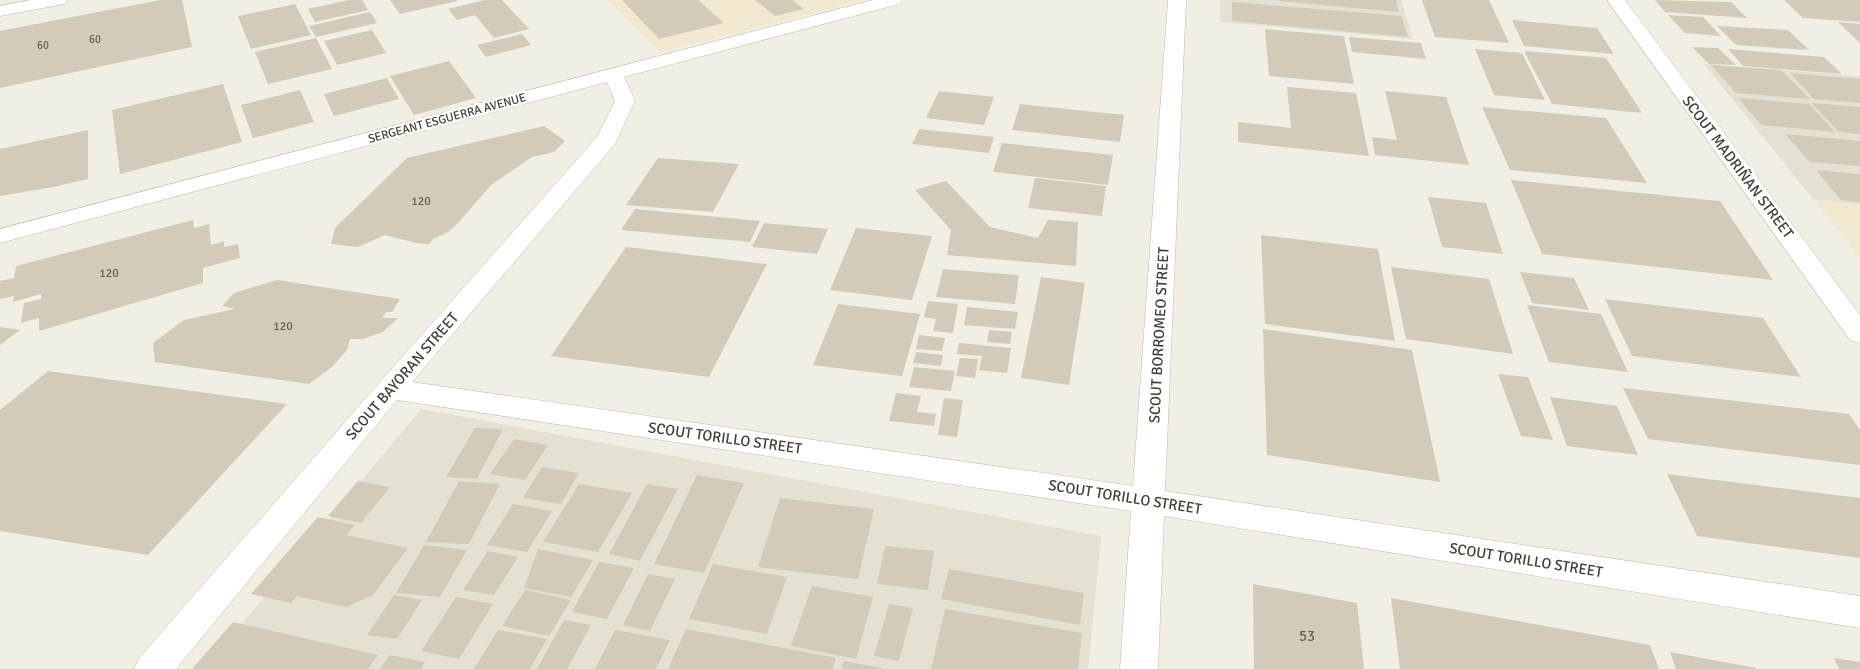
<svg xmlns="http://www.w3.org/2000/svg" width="1860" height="669" viewBox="0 0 1860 669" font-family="Signika,sans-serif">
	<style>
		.residential { fill: #e4e0d2 }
		.commercial { fill: #f2e7cf }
		.building { fill: #d2cbba }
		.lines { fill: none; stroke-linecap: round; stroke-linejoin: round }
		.minor-casing { stroke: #beb9aa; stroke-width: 1 }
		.minor { fill: #fff; fill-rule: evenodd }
		.labels { text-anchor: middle; stroke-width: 5; stroke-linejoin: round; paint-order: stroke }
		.far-number-label { font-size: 11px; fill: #666156 }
		.far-street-label { font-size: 12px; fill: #423e34; stroke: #fff }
		.number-label { font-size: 12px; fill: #666156 }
		.street-label { font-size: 15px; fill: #423e34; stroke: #fff }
		.near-number-label { font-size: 15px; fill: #666156 }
	</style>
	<rect width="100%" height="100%" fill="#f1eee4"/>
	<!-- residential -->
	<g class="residential">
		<polygon points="1220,0 1401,0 1413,39 1220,22"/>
		<polygon points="1704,64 1860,76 1860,204 1814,200"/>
		<polygon points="421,409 1101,536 1088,669 204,669"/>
	</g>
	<!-- commercial -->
	<g class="commercial">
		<polygon points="608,0 862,0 660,52"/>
		<polygon points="1814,200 1860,204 1860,257"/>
	</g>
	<!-- building -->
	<g class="building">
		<polygon points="160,0 182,0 192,47 0,88 0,31"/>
		<polygon points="349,0 362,0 368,10 315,22 308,9"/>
		<polygon points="390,0 457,0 457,1 400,14"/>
		<polygon points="485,0 502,0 529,29 494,38 475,15 457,20 448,9"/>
		<polygon points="622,0 698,0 724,23 659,39"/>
		<polygon points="755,0 792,0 804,9 775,16"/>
		<polygon points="1279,0 1396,0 1399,12 1279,1"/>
		<polygon points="1422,0 1489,0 1509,43 1435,37"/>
		<polygon points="1655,0 1731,2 1747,18 1665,12"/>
		<polygon points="1784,0 1860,0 1860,22 1803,18"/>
		<polygon points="1232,2 1401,16 1408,37 1232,21"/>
		<polygon points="295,4 311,35 251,49 238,16"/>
		<polygon points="370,12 377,23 316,37 309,26"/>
		<polygon points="1668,15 1703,17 1721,36 1685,33"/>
		<polygon points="1512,20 1597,28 1614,54 1524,46"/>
		<polygon points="1838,22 1860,24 1860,43"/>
		<polygon points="1717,26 1788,30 1809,50 1736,45"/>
		<polygon points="1265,29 1344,36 1354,84 1269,76"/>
		<polygon points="372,30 386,53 337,65 324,41"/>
		<polygon points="522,34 531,45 486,57 477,45"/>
		<polygon points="1349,37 1421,43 1426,59 1352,52"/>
		<polygon points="316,38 332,69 268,84 255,52"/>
		<polygon points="1692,47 1718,48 1736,65 1709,64"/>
		<polygon points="1475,49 1522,53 1545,100 1494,95"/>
		<polygon points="1728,49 1824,57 1842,74 1743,66"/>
		<polygon points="1524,51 1606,58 1642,113 1552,104"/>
		<polygon points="449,61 476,98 414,115 390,76"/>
		<polygon points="1711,65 1781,70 1810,99 1736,93"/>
		<polygon points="1790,73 1860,79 1860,103 1814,99"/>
		<polygon points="387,78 399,99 334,116 324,94"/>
		<polygon points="223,84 242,142 120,174 112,110"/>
		<polygon points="1287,87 1356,93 1369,156 1238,142 1238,122 1291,128"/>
		<polygon points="300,90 314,122 253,138 241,105"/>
		<polygon points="939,91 994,97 984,125 926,118"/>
		<polygon points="1385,91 1446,97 1469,165 1375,155 1372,137 1397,140"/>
		<polygon points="1738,98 1809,104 1835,132 1761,125"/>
		<polygon points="1811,103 1860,107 1860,134 1839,132"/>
		<polygon points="1020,104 1124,115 1120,142 1012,130"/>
		<polygon points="1482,107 1606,118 1647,183 1510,170"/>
		<polygon points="544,126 565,141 554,152 532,157 491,185 458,223 448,232 433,239 429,244 416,243 385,235 358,247 331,244 335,228 407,158"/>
		<polygon points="919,129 994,137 989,153 912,144"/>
		<polygon points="88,130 88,179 53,187 0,196 0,149"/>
		<polygon points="1785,134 1860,141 1860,166 1810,162"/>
		<polygon points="1002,143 1113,155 1108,185 993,172"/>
		<polygon points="658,158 739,164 713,212 626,205"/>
		<polygon points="1816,170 1860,174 1860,202 1841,200"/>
		<polygon points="1035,178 1106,186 1102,216 1028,208"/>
		<polygon points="1511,180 1720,201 1773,280 1542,254"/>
		<polygon points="946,181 990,227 1038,238 1048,220 1078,222 1076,266 947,255 951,230 915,190"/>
		<polygon points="1428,197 1486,203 1503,254 1442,247"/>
		<polygon points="635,209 760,221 750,242 621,230"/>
		<polygon points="193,220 194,228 209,224 211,245 224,241 224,247 238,244 240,258 203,268 203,283 39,331 39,318 21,323 24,303 41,299 41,294 13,302 14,296 0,299 0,281 14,278 16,266"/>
		<polygon points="764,223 828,229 817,254 752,247"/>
		<polygon points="856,228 932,236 912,300 830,290"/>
		<polygon points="1261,235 1378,249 1395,341 1265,324"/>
		<polygon points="626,247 767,264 709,377 551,356"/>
		<polygon points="1391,267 1489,279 1513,354 1406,339"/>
		<polygon points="943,269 1019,275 1015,304 936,297"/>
		<polygon points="1520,272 1574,278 1589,310 1532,303"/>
		<polygon points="1041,277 1085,283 1069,385 1021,378"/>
		<polygon points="277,280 400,299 392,312 386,312 382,318 398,318 383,332 363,339 350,339 347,350 332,367 309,384 155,362 153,343 184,320 235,309 222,306 234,293"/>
		<polygon points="1605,299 1763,318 1801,377 1632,356"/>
		<polygon points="928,301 958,304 953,333 933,331 936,319 924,317"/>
		<polygon points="838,304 920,314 902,376 813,365"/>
		<polygon points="1527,305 1601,314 1628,372 1549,362"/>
		<polygon points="967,307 1018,312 1015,329 964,325"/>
		<polygon points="0,327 20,330 0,345"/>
		<polygon points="1263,329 1412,350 1440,482 1267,455"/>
		<polygon points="989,330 1012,332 1010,344 987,342"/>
		<polygon points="919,335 945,338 942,351 916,349"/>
		<polygon points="959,343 1011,348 1007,373 979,370 982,356 957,354"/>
		<polygon points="916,352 943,355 941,366 913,363"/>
		<polygon points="960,358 978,359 975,378 956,376"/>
		<polygon points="914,367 955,371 951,391 909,387"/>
		<polygon points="48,371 287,404 148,555 0,531 0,410"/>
		<polygon points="1498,374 1528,377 1553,440 1521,436"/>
		<polygon points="1623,388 1849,414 1860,430 1860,465 1648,439"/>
		<polygon points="896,393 921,396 917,412 936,414 934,426 889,421"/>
		<polygon points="1550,397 1617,406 1638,455 1567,446"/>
		<polygon points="944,398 963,400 957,437 938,435"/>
		<polygon points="475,428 503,429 477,479 446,477"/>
		<polygon points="514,439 548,445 525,480 490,474"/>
		<polygon points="542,467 579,473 561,504 523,498"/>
		<polygon points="1667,474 1860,498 1860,558 1697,536"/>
		<polygon points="697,475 744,483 704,573 654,564"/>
		<polygon points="358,481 390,487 361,523 328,516"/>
		<polygon points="459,481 500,484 469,544 426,542"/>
		<polygon points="579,484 632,493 598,552 543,542"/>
		<polygon points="647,484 678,489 640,561 609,554"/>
		<polygon points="780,498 874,509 858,579 758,567"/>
		<polygon points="513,504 552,511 527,552 487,545"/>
		<polygon points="318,517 355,525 346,535 408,548 373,595 346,607 297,596 291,603 251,594"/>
		<polygon points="424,545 467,550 440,597 396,593"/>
		<polygon points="885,546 934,551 928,590 877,584"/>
		<polygon points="538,549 593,560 571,597 524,588"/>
		<polygon points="488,551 518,557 494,595 463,590"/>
		<polygon points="599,562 634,568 607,619 572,612"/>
		<polygon points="713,564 787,577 767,634 689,619"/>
		<polygon points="949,569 1084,593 1080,625 941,599"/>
		<polygon points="648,574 675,579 650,631 623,625"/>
		<polygon points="1253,584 1357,603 1364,669 1254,669"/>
		<polygon points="812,586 873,597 856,659 791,646"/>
		<polygon points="525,590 571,600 549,636 502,626"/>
		<polygon points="394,595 422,600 397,639 367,635"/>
		<polygon points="456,597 493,604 459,659 421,651"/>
		<polygon points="1391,598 1650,645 1659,669 1400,669"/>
		<polygon points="889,604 913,608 899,661 874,656"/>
		<polygon points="945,609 1082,633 1078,669 931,669"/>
		<polygon points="564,620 591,625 567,669 537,669"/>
		<polygon points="233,622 378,655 368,669 192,669"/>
		<polygon points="686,629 836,658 833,669 668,669"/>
		<polygon points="498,630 547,639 530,669 474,669"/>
		<polygon points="615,630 670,640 656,669 595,669"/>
		<polygon points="1670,652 1756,668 1756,669 1676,669"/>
		<polygon points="390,655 425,662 421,669 380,669"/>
		<polygon points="1834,658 1860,662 1860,669 1839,669"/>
		<polygon points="844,661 882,668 882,669 841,669"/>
	</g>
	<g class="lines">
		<!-- minor casing -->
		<g class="minor-casing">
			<g id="minor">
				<polygon points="31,0 68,0 65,4 59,5 0,16 0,6"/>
				<polygon points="873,0 902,0 899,4 624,77 635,101 615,144 412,382 1133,486 1168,0 1186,0 1165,491 1860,596 1860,628 1164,516 1158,669 1120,669 1131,511 397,400 176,669 134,669 140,657 380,382 597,137 615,101 607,82 0,243 0,229"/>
				<polygon points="1607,0 1625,0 1860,315 1860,343 1850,340"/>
			</g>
		</g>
		<!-- minor -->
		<use href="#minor" class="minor"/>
	</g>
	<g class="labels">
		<!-- far-number labels -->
		<g class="far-number-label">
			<text x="95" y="43">60</text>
			<text x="43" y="49">60</text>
		</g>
		<!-- far-street labels -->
		<g class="far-street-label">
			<text transform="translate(447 118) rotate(-15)" y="4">SERGEANT ESGUERRA AVENUE</text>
		</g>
		<!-- number labels -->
		<g class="number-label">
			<text x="421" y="205">120</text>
			<text x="109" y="277">120</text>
			<text x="283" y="330">120</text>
		</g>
		<!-- street labels -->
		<g class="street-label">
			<text transform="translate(1738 167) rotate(53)" y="5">SCOUT MADRIÑAN STREET</text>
			<text transform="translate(1159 335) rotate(-87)" y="5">SCOUT BORROMEO STREET</text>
			<text transform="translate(402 376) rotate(-49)" y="5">SCOUT BAYORAN STREET</text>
			<text transform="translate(725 438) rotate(8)" y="5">SCOUT TORILLO STREET</text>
			<text transform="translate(1125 497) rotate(9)" y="5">SCOUT TORILLO STREET</text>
			<text transform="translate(1526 560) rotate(9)" y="5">SCOUT TORILLO STREET</text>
		</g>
		<!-- near-number labels -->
		<g class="near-number-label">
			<text x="1307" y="641">53</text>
		</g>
	</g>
</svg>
